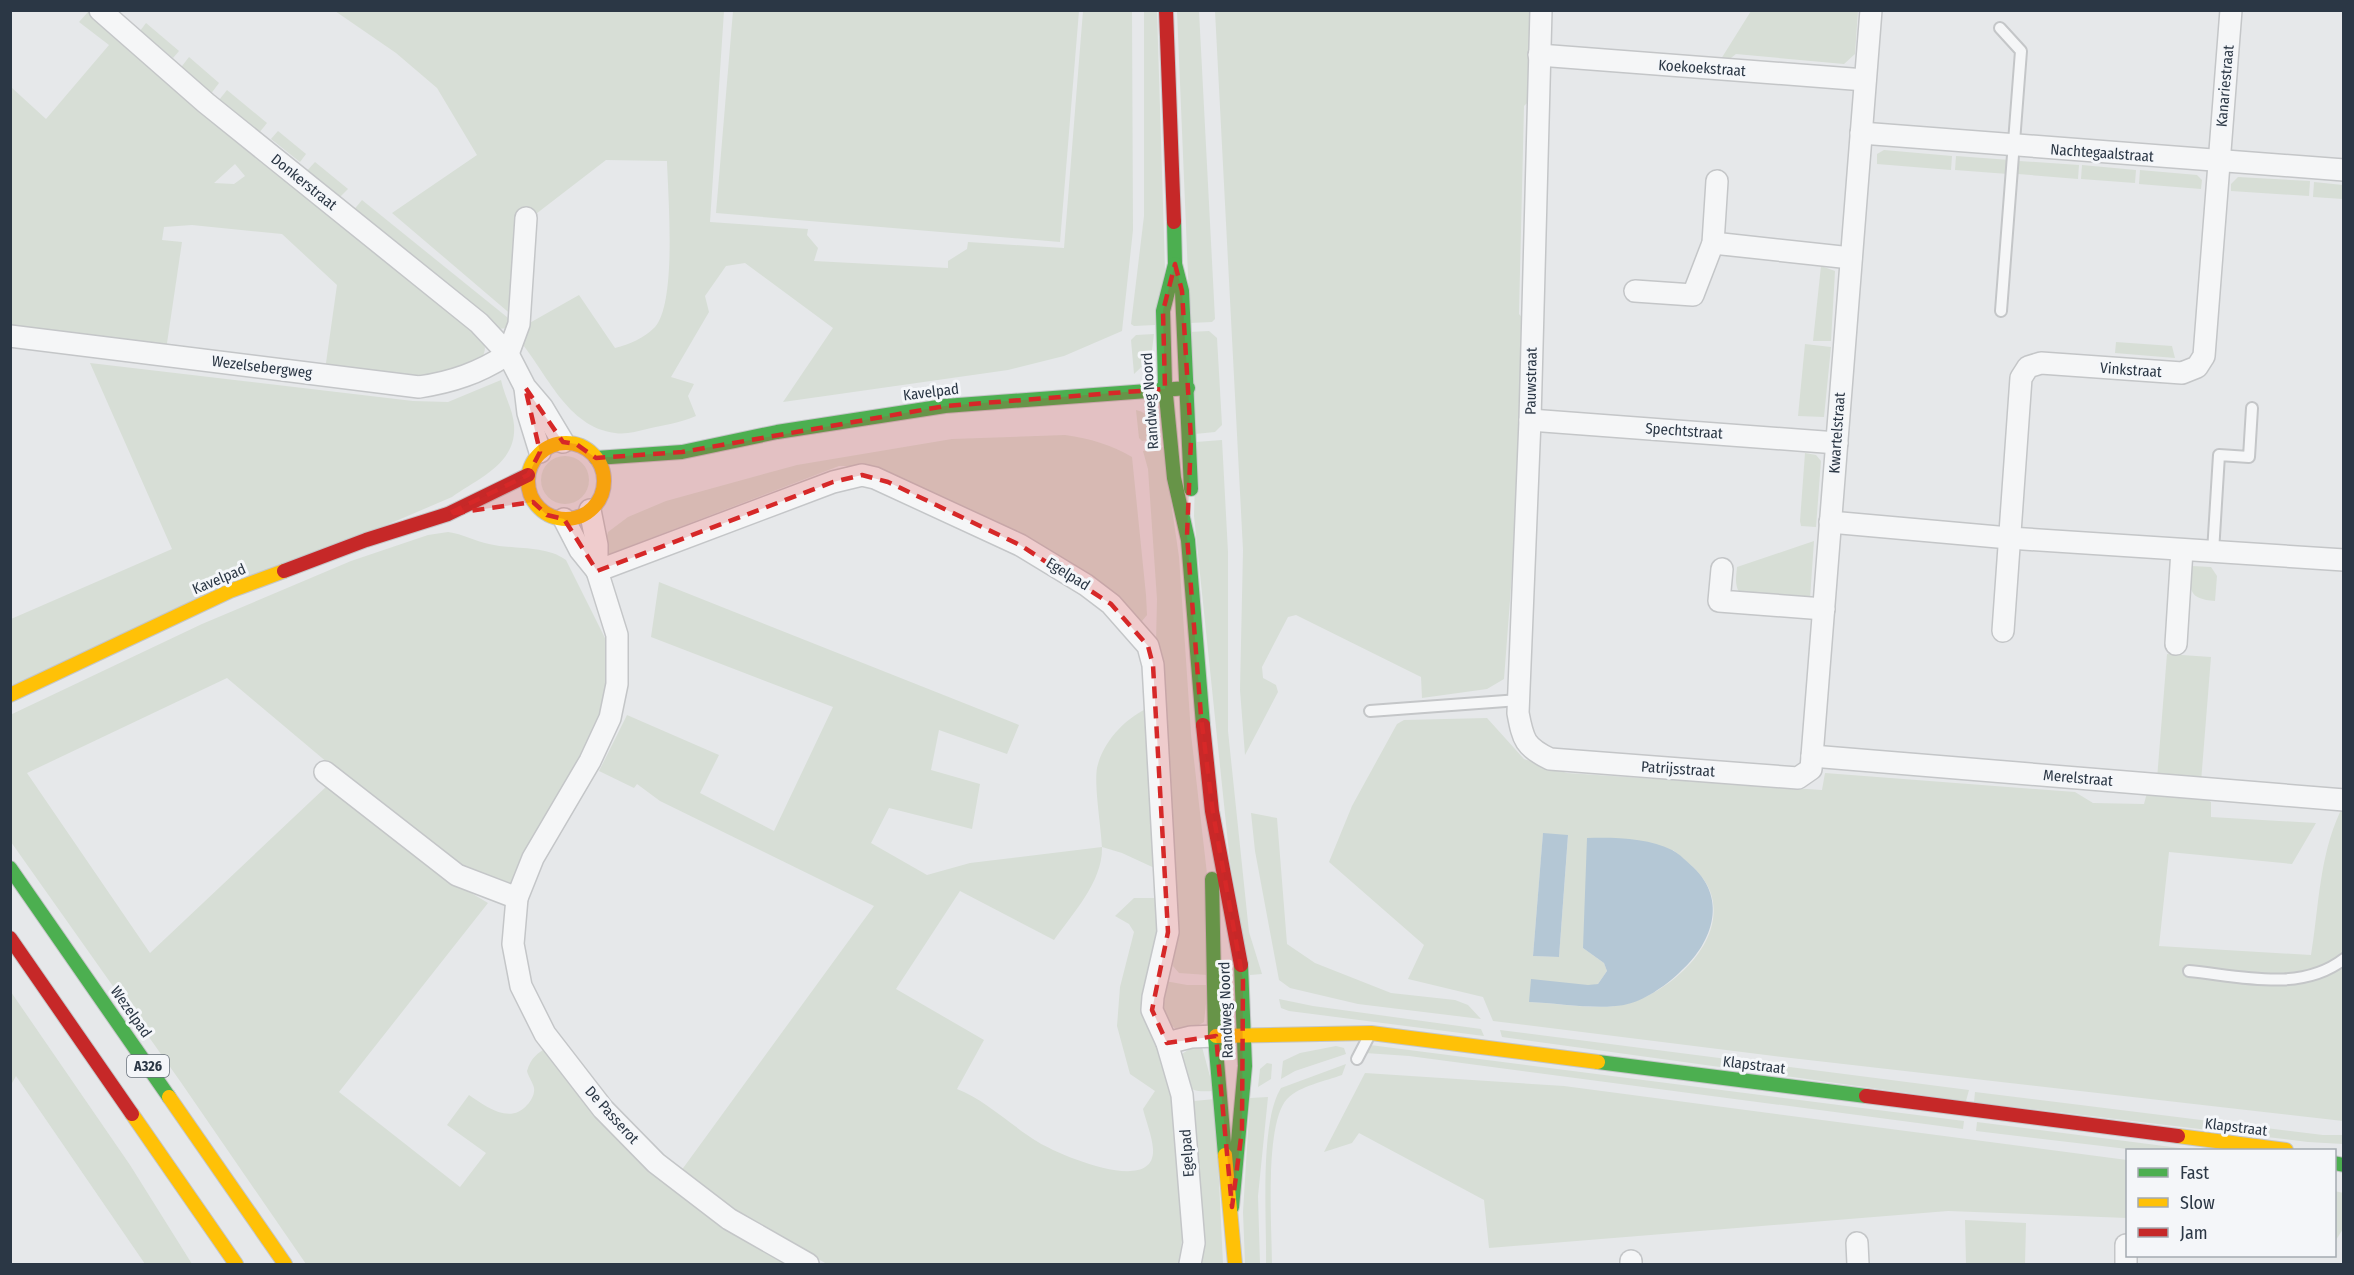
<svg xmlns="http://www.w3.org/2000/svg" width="2354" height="1275" viewBox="0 0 2354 1275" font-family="'Fira Sans Condensed',sans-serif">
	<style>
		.green { fill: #d7ded6; fill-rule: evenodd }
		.water { fill: #b4c7d5 }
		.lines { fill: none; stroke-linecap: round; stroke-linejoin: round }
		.lane-casing { stroke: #c4c6c8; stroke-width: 14 }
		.street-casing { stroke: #c4c6c8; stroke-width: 24 }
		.fast-casing { stroke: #c4c6c8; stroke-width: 16 }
		.slow-casing { stroke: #c4c6c8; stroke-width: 16 }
		.jam-casing { stroke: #c4c6c8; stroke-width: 16 }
		.lane { stroke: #f5f6f7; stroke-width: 10 }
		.street { stroke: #f5f6f7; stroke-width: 21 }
		.fast { stroke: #4caf50; stroke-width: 14 }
		.slow { stroke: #ffc107; stroke-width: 14 }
		.jam { stroke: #c62828; stroke-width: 14 }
		.marked { fill: #d62828; fill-opacity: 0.2; stroke: #d62828; stroke-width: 4.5; stroke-dasharray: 12 8; stroke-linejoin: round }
		.labels { text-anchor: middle; stroke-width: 6; stroke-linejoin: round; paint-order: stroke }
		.shield { fill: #f4f6f9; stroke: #67707b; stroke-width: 1.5 }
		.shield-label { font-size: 14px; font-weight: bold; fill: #2b3745 }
		.street-label { font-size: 15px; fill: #2b3745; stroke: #f4f6f9 }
	</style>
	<rect width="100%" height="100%" fill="#e6e8ea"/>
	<!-- green -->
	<g class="green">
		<path d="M335,11H724L710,222L808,229L807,235L818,248L814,261L948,268V261L967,249L968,242L1064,248L1083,11H1132L1133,230L1122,331L1064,356L1008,370L783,402L833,328L745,263L726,266L705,296L709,312L671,377L694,384L688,396L696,416C679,423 664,425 647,429C637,431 626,435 615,433C567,427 547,373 519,340L526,325L579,295L615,348C630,344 643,339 655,327C677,303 668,195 667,161L606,160L532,217L513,316L392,213L477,155L437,88L396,53Z"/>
		<polygon points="733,11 1079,11 1060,242 716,213"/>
		<polygon points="1144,11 1157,11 1165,270 1155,325 1134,326 1131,324 1144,216"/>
		<polygon points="1177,11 1199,11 1215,319 1212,322 1190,323"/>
		<polygon points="1215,11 1533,11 1530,100 1524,106 1519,314 1525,321 1520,469 1504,679 1487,689 1422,698 1421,677 1296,615 1288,617 1262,667 1263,678 1276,685 1278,692 1245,755 1240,690 1243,550"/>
		<polygon points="1751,11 1858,11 1855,54 1844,64 1736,54 1727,61 1721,59"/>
		<path d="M88,12L169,83L477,334C485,343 488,348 481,359L431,379L325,370L337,285L282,234L192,225L164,227L162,240L182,242L166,350L11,330V87L46,119L109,45L79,22ZM235,164L245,176L234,184L214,183Z"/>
		<polygon points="146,23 179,51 173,58 140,31"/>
		<polygon points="189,57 219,83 210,95 179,70"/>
		<polygon points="227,90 267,123 259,133 219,100"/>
		<polygon points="278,131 306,154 300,162 271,139"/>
		<polygon points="1884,150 1952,156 1951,170 1877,164 1877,154"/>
		<polygon points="1956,156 2010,160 2008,174 1955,170"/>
		<polygon points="2019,161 2079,165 2078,179 2018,174"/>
		<polygon points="315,162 348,189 338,199 306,172"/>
		<polygon points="2082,165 2136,170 2135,183 2081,179"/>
		<polygon points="2140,170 2197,175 2202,180 2201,189 2139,184"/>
		<polygon points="2238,177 2310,181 2309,196 2231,191 2231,184"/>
		<polygon points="2314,182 2343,185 2343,199 2313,197"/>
		<polygon points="362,200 513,322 510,328 497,329 352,212"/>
		<polygon points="1821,266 1835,271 1831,341 1813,341"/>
		<polygon points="1209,331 1217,338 1222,425 1215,432 1195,434 1189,332"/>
		<polygon points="1154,334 1151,358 1134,374 1131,340 1136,335"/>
		<polygon points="2116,342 2172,346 2175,358 2115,353"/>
		<polygon points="1805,344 1831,347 1824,417 1798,416"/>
		<path d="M90,363L413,401L448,402L501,380C504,395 513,410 514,425C517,464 478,478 452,497L11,686V619L172,549Z"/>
		<path d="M1136,410C1150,413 1155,425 1161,438L1142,441L1139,438Z"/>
		<path d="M1065,435C1091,439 1110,444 1132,457L1146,595L1147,615L1142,621L1137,622L868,466H839L609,554L605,543L608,532L628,517L666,501L797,465L952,439Z"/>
		<polygon points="1222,440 1228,552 1228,731 1249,932 1262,974 1250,975 1230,862 1194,516 1196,442"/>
		<polygon points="1163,447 1179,557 1191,734 1207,874 1208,975 1179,973 1173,966 1176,920 1156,643 1157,599 1148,469 1143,451"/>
		<polygon points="1805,453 1816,455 1821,461 1816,527 1801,526 1800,521"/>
		<circle cx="565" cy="480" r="24"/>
		<path d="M448,532C463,534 475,541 489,544C514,550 545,545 566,560L608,644L609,705L514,900L410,832L227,678L27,773L150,953L328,785L436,872L488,903L339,1092L460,1187L486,1153L447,1125L469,1095C485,1106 510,1125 527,1105C531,1101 535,1094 534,1088C533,1083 528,1076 527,1071C531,1057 538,1053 549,1046L583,1095L790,1264H306L180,1081L11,842L10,715L202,624L351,561L428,535Z"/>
		<path d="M1814,541L1810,599L1742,596C1734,587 1736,578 1737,567Z"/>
		<path d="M2192,566L2211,567L2217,576L2215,601C2188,599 2189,590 2192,566Z"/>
		<path d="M659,582L1019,725L1007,754L939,730L931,770L980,784L972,829L889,808L871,843L927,875L970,863L1102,847C1101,826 1094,786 1097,768C1103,741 1127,716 1151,707L1161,871L1122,853L1102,847C1103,881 1073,913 1054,940L960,891L896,989L984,1040L957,1089C984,1099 1013,1127 1038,1142C1057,1154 1156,1197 1153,1149C1152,1136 1146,1121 1143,1109L1155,1091L1130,1074L1117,1026L1120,987L1134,932L1129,924L1115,916L1134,898H1162L1161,941L1145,1018L1171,1082L1183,1232L1179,1264H827L748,1221L681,1171L874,906L660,801L637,784L634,788L599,771L627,715L719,755L700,793L774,831L833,707L651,637Z"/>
		<polygon points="2167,654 2211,657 2201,782 2157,779"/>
		<path d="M1487,718L1524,759L1567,773L1822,790L1825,773L2075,792L2093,803L2144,804L2148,789L2197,793L2211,802V817L2316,823L2292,864L2169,852L2159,946L2311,955C2319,906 2319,858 2340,812H2343V1121L1791,1058L1493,1021L1483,997L1408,979L1424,945L1329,862L1352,806L1397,724L1404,720ZM1543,834L1568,836L1559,957L1533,956ZM1673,850C1687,862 1703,873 1710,891C1729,941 1670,993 1626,1004C1600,1011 1557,1003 1529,1002L1598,984L1607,971L1604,963L1583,948Z"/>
		<polygon points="1251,813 1277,818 1287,944 1315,963 1391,993 1455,1000 1468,1005 1481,1019 1358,1004 1290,988 1279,980 1255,851"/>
		<polygon points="1165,981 1187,985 1208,985 1204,1022 1192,1029 1177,1030 1160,1015"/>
		<polygon points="11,992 130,1165 192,1264 145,1264 16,1076 11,1085"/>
		<polygon points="1279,999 1313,1006 1481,1029 1484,1036 1289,1011 1281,1008"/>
		<polygon points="1500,1030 1969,1090 1966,1101 1502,1037"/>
		<polygon points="1370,1045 1964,1121 1963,1129 1409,1056 1365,1053"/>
		<path d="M1194,1046L1202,1047L1214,1091C1208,1091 1199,1092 1194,1090C1184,1086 1180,1062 1182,1054Z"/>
		<polygon points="1336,1046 1344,1048 1346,1054 1295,1071 1281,1079 1283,1061 1300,1053"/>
		<polygon points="1267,1063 1272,1064 1271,1079 1258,1087 1260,1069"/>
		<path d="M1346,1064L1342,1075C1326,1081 1299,1086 1287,1099C1264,1124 1272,1229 1272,1264H1266C1267,1221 1259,1123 1281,1088Z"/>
		<polygon points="1365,1073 1564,1086 2127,1160 2127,1218 1948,1211 1489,1248 1484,1200 1359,1133 1352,1143 1324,1152"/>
		<polygon points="1975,1092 2323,1135 2343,1135 2343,1144 2308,1142 1974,1102"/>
		<polygon points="1268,1097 1258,1196 1260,1264 1245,1264 1243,1212 1250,1098"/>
		<polygon points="1215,1099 1223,1264 1197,1264 1188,1108 1194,1101"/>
		<polygon points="1977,1122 2195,1150 2136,1150 1976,1131"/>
		<polygon points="2334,1191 2344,1193 2343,1229 2336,1240"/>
		<polygon points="1965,1220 2026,1223 2025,1264 1966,1264"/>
	</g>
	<!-- water -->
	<g class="water">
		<polygon points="1543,833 1568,835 1559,957 1533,956"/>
		<path d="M1587,838C1613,837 1649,838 1672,850C1680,854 1687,862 1693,867C1729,901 1711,945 1679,973C1665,986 1644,1001 1624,1005C1597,1010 1557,1003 1529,1002L1531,979L1588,985L1598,984L1607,971L1604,963L1583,948Z"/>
	</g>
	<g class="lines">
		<!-- lane casing -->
		<g class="lane-casing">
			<g id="lane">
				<polyline points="2000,28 2021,51 2001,311"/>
				<polyline points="2213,552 2219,455 2249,457 2252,408"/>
				<polyline points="1370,711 1519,700"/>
				<path d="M2189,971C2240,976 2300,993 2344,959"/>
				<polyline points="1357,1059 1369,1036"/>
			</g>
		</g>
		<!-- street casing -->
		<g class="street-casing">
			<g id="street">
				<polyline points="100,10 206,103 479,323 508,354 525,387 542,407 563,442"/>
				<path d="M1541,10L1530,420L1518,713C1523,740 1525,747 1550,759L1798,778L1811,769L1871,10"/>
				<polyline points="1539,55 1865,80"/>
				<polyline points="1861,133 2344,170"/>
				<polyline points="1713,243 1851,258"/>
				<polyline points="1635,291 1693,295 1713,243 1717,181"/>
				<path d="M10,336L419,387C452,382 479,373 508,354"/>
				<polyline points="508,354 519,324 526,218"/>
				<polyline points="525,388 528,413 540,452"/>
				<polyline points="1530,420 1837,443"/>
				<polyline points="590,510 597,545 597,571 617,635 617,684 610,718 590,761 533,858 517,898 513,944 521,986 545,1034 603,1109 656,1163 729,1219 808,1264"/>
				<polyline points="564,519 580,550 597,571"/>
				<polyline points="1830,522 2009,538 2344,560"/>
				<polyline points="1722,569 1719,601 1824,609"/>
				<polyline points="597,571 833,482 862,475 875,478 1020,545 1086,585 1111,604 1148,646 1153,665 1168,932 1153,997 1152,1010 1167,1043 1182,1095 1194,1243 1190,1264"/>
				<polyline points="2003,631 2021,378 2028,367 2041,363 2182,373 2197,367 2204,356 2231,10"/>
				<polyline points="2176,644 2182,550"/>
				<polyline points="1812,756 2344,800"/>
				<polyline points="325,772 457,875 517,898"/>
				<polyline points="1167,1043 1191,1037 1216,1036"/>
				<polyline points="1857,1243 1858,1264"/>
				<polyline points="1631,1261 1631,1264"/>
				<polyline points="2126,1264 2126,1245"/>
			</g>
		</g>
		<!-- fast casing -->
		<g class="fast-casing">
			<g id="fast">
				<polyline points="1174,222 1175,264 1182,291 1191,489"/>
				<polyline points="1175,264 1163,311 1165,385 1174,478 1188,540 1203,725"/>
				<polyline points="596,458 682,452 777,432 945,406 1188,388"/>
				<polyline points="10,868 169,1097"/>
				<polyline points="1212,879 1215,1038 1225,1155"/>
				<polyline points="1598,1062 1866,1096"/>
				<polyline points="2334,1163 2344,1165"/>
				<polyline points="1232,1207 1245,1066 1241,965"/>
			</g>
		</g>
		<!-- slow casing -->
		<g class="slow-casing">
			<g id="slow">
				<circle cx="566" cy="481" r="38"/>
				<polyline points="10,695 230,591 284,571"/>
				<polyline points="1216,1036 1371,1033 1598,1062"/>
				<polyline points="169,1097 285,1264"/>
				<polyline points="132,1114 236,1264"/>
				<polyline points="2178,1136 2286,1150"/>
				<polyline points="1225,1155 1235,1264"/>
			</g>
		</g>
		<!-- jam casing -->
		<g class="jam-casing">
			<g id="jam">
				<polyline points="1166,10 1174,222"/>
				<polyline points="284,571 366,540 448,514 528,475"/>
				<polyline points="1203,725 1212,811 1241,965"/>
				<polyline points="10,938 132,1114"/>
				<polyline points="1866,1096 2178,1136"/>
			</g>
		</g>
		<!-- lane -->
		<use href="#lane" class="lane"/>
		<!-- street -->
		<use href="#street" class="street"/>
		<!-- fast -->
		<use href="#fast" class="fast"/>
		<!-- slow -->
		<use href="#slow" class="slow"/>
		<!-- jam -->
		<use href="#jam" class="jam"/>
	</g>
	<!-- marked area -->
	<path class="marked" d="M1175,264L1182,291L1191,439L1187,536L1201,716L1213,813L1243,980L1242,1130L1232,1207L1216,1036L1167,1043L1152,1010L1168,932L1153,665L1148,646L1111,604L1020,545L888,482L862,475L833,482L597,571L564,519L547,515L533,502L448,514L528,475L540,452L525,387L563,442L576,444L596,458L682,452L945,406L1165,389L1163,311Z"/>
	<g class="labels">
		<!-- shield labels -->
		<rect class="shield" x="127" y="1055" width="42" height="22" rx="4.5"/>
		<g class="shield-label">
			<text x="148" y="1071">A326</text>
		</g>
		<!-- street labels -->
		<g class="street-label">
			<text transform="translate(1702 68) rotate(4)" y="5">Koekoekstraat</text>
			<text transform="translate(2225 86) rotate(-85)" y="5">Kanariestraat</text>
			<text transform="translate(2102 153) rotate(4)" y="5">Nachtegaalstraat</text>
			<text transform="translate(304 182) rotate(39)" y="5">Donkerstraat</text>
			<text transform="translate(262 367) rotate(7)" y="5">Wezelsebergweg</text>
			<text transform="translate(2131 370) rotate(4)" y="5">Vinkstraat</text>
			<text transform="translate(1531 381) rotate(-89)" y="5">Pauwstraat</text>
			<text transform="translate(931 392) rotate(-7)" y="5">Kavelpad</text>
			<text transform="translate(1150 401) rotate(-94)" y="5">Randweg Noord</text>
			<text transform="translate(1684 431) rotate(4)" y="5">Spechtstraat</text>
			<text transform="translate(1837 433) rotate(-86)" y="5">Kwartelstraat</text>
			<text transform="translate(1068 574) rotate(32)" y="5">Egelpad</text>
			<text transform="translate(219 579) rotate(-23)" y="5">Kavelpad</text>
			<text transform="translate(1678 769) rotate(4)" y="5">Patrijsstraat</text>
			<text transform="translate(2078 778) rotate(5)" y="5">Merelstraat</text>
			<text transform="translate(1226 1010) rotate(-92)" y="5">Randweg Noord</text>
			<text transform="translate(131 1012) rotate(55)" y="5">Wezelpad</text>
			<text transform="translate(1754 1065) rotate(7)" y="5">Klapstraat</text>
			<text transform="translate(612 1115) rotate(48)" y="5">De Passerot</text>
			<text transform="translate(2236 1127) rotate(7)" y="5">Klapstraat</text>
			<text transform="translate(1187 1153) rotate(-94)" y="5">Egelpad</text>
		</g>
	</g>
	<!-- border -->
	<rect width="2354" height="1275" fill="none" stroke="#2b3745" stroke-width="24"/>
	<!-- legend -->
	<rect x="2126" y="1149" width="210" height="108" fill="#f4f6f9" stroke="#a4aab1" stroke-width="1.5"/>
	<rect x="2138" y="1168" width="30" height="9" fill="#4caf50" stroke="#a4aab1" stroke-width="1.5"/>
	<text x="2180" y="1179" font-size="18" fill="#2b3745">Fast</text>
	<rect x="2138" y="1198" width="30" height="9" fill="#ffc107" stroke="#a4aab1" stroke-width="1.5"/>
	<text x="2180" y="1209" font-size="18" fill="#2b3745">Slow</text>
	<rect x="2138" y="1228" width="30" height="9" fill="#c62828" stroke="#a4aab1" stroke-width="1.5"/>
	<text x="2180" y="1239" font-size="18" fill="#2b3745">Jam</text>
</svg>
